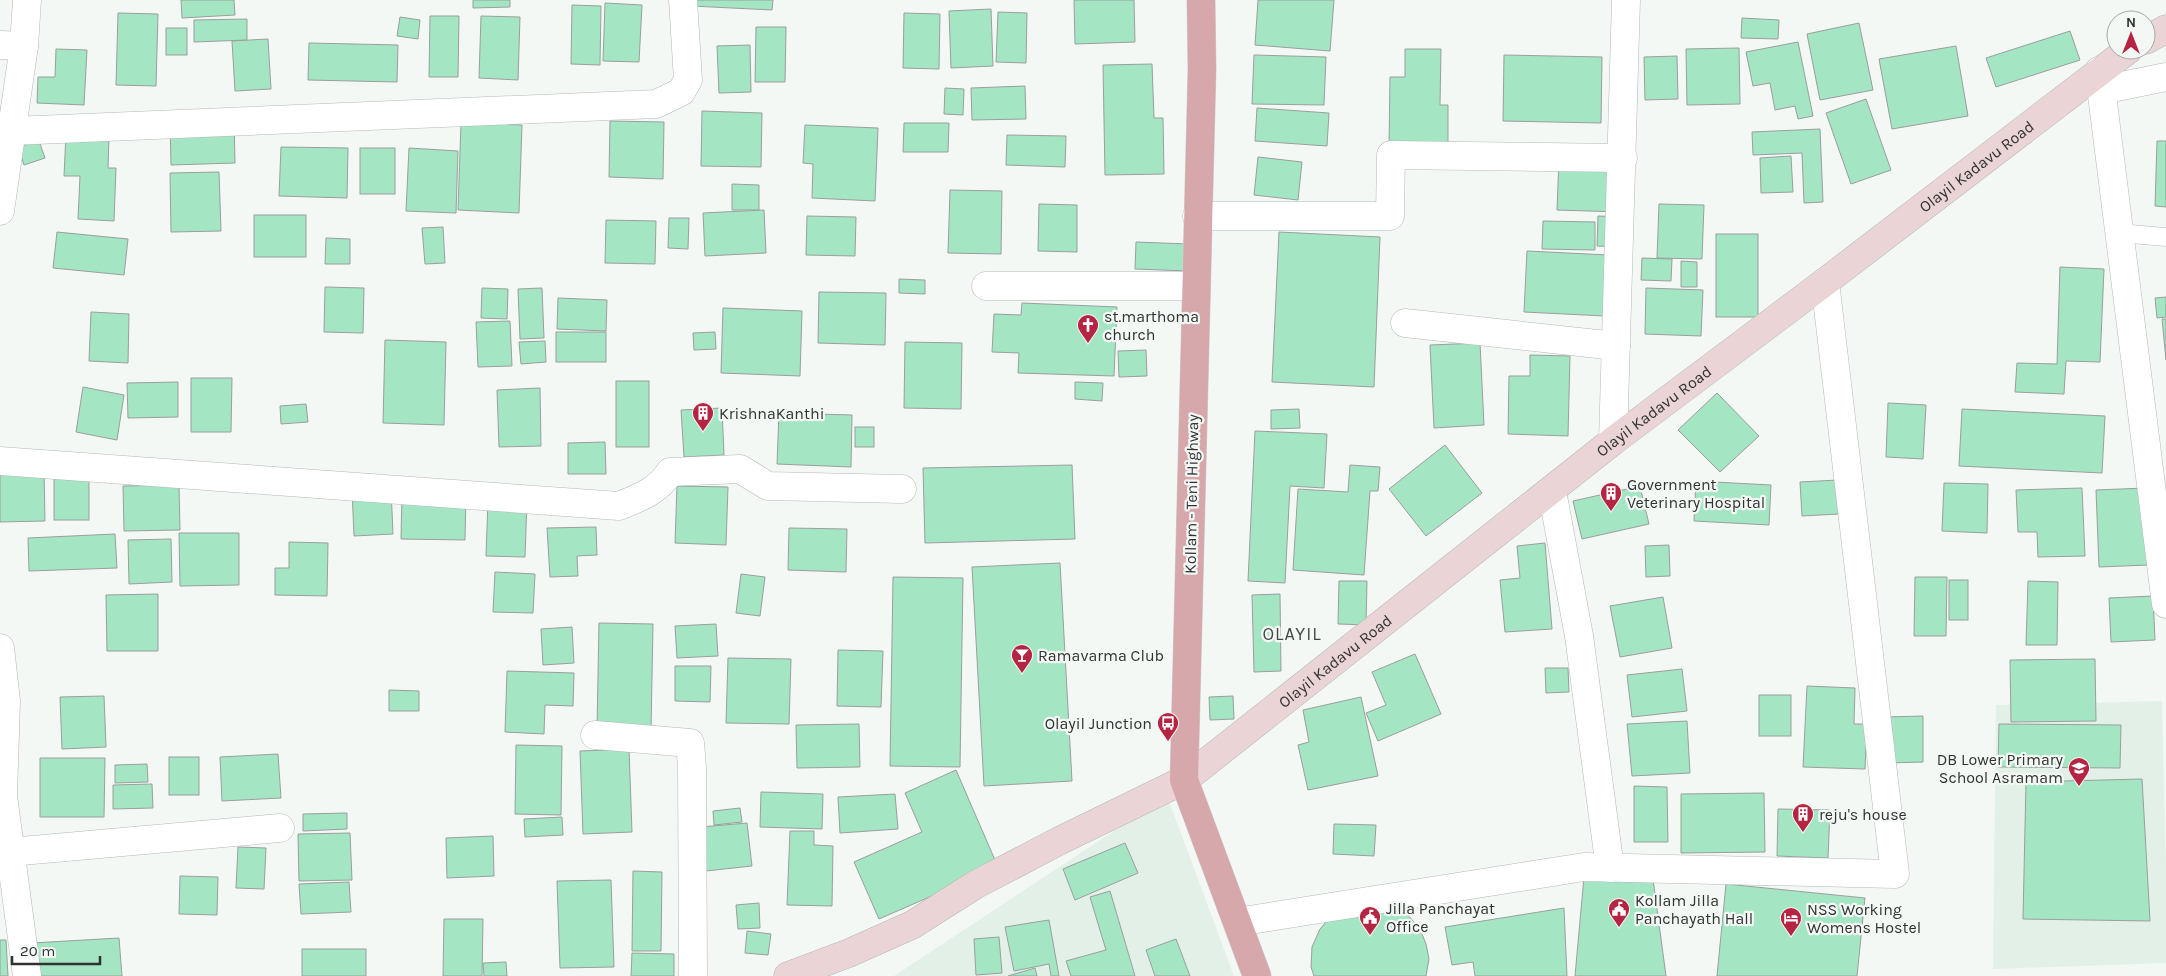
<svg xmlns="http://www.w3.org/2000/svg" width="2166" height="976" viewBox="0 0 2166 976" font-family="Karla,sans-serif">
	<style>
		.built { fill: #e2f0e8 }
		.building { fill: #a4e5c4; stroke: #9a9f9c }
		.lines { fill: none; stroke-linecap: round; stroke-linejoin: round }
		.lane-casing { stroke: #b3b9b6; stroke-width: 19 }
		.street-casing { stroke: #b3b9b6; stroke-width: 29 }
		.secondary-casing { stroke: #b3b9b6; stroke-width: 29 }
		.primary-casing { stroke: #d2d2d2; stroke-width: 29 }
		.lane { stroke: #fff; stroke-width: 18 }
		.street { stroke: #fff; stroke-width: 28 }
		.secondary { stroke: #ead4d5; stroke-width: 28 }
		.primary { stroke: #d6a8ac; stroke-width: 28 }
		.labels { text-anchor: middle; stroke-width: 4.5; stroke-linejoin: round; paint-order: stroke }
		.street-label { font-size: 16px; fill: #313332; stroke: #f3f8f5 }
		.poi-label { font-size: 16px; fill: #313332; stroke: #f3f8f5; text-anchor: start }
		.neighbourhood-label { font-size: 18px; letter-spacing: 1px; fill: #444846; stroke: #f3f8f5 }
	</style>
	<rect width="100%" height="100%" fill="#f3f8f5"/>
	<!-- built -->
	<g class="built">
		<polygon points="2162,701 2166,870 2166,963 1993,969 1996,705"/>
		<polygon points="1167,796 1234,976 894,976"/>
	</g>
	<!-- building -->
	<g class="building">
		<polygon points="181,0 234,0 235,15 182,18"/>
		<polygon points="473,0 510,0 510,7 473,8"/>
		<polygon points="691,0 773,0 772,10 691,6"/>
		<polygon points="1074,0 1134,0 1135,42 1075,44"/>
		<polygon points="1258,0 1334,0 1330,51 1255,45"/>
		<polygon points="605,3 642,5 639,62 603,61"/>
		<polygon points="572,5 601,6 600,65 571,64"/>
		<polygon points="991,9 993,66 951,68 949,11"/>
		<polygon points="998,12 1027,13 1026,63 996,62"/>
		<polygon points="118,13 158,14 156,86 116,85"/>
		<polygon points="904,13 940,14 939,69 903,68"/>
		<polygon points="430,16 459,16 458,77 429,77"/>
		<polygon points="481,16 520,17 518,80 479,78"/>
		<polygon points="400,17 420,20 418,39 397,36"/>
		<polygon points="1742,18 1779,20 1778,39 1741,38"/>
		<polygon points="247,19 247,40 194,42 194,20"/>
		<polygon points="1859,23 1873,90 1820,100 1807,34"/>
		<polygon points="756,27 786,27 785,82 755,82"/>
		<rect x="166" y="28" width="21" height="27"/>
		<polygon points="2070,31 2080,60 1996,87 1986,58"/>
		<polygon points="268,39 271,89 235,91 232,41"/>
		<polygon points="1798,42 1813,116 1798,119 1795,106 1775,110 1770,83 1753,86 1746,52"/>
		<polygon points="309,43 398,45 397,82 308,80"/>
		<polygon points="750,45 751,92 719,93 717,46"/>
		<polygon points="1956,46 1968,116 1892,129 1879,59"/>
		<polygon points="1739,48 1740,104 1687,105 1686,49"/>
		<polygon points="56,49 87,50 84,105 37,103 38,77 55,77"/>
		<polygon points="1405,49 1441,49 1440,105 1448,105 1448,148 1389,147 1390,77 1405,77"/>
		<polygon points="1254,55 1326,57 1324,105 1252,104"/>
		<polygon points="1504,55 1602,57 1601,123 1503,121"/>
		<polygon points="1677,56 1678,99 1645,100 1644,57"/>
		<polygon points="1152,64 1154,118 1163,118 1164,174 1105,175 1103,65"/>
		<polygon points="1025,86 1026,119 972,120 971,88"/>
		<polygon points="945,88 964,89 963,115 944,114"/>
		<polygon points="1866,99 1891,170 1851,184 1826,113"/>
		<polygon points="1257,108 1329,113 1327,146 1255,141"/>
		<polygon points="702,111 762,113 761,167 701,166"/>
		<polygon points="234,119 235,163 171,165 170,121"/>
		<polygon points="610,121 664,122 663,179 609,177"/>
		<polygon points="461,123 522,125 519,213 458,210"/>
		<polygon points="904,123 949,123 948,152 903,152"/>
		<polygon points="805,125 878,128 875,201 812,198 813,164 803,163"/>
		<polygon points="1820,129 1823,202 1804,203 1802,153 1753,155 1752,132"/>
		<polygon points="66,134 109,136 108,168 116,168 114,221 78,219 80,176 64,176"/>
		<polygon points="1007,135 1066,136 1065,167 1006,165"/>
		<polygon points="39,141 45,158 24,165 18,147"/>
		<polygon points="2157,141 2166,141 2166,207 2155,206"/>
		<polygon points="281,147 348,148 347,198 279,196"/>
		<rect x="360" y="148" width="35" height="46"/>
		<polygon points="409,148 458,151 456,213 406,211"/>
		<polygon points="1791,156 1793,192 1761,193 1760,158"/>
		<polygon points="1258,157 1302,162 1298,200 1254,195"/>
		<polygon points="1559,159 1622,161 1620,212 1557,210"/>
		<polygon points="219,172 221,231 171,232 170,173"/>
		<polygon points="732,184 759,185 759,210 732,210"/>
		<polygon points="950,190 1002,191 1001,254 948,253"/>
		<polygon points="1039,204 1077,205 1077,252 1038,251"/>
		<polygon points="1659,204 1704,205 1702,259 1657,258"/>
		<polygon points="764,210 766,253 705,256 703,213"/>
		<rect x="254" y="215" width="52" height="42"/>
		<polygon points="807,216 856,217 855,256 806,255"/>
		<polygon points="1598,216 1625,217 1624,247 1597,246"/>
		<polygon points="669,218 689,218 688,249 668,248"/>
		<polygon points="606,220 656,221 655,264 605,263"/>
		<polygon points="1543,221 1595,222 1595,250 1542,249"/>
		<polygon points="443,227 445,263 425,264 422,228"/>
		<polygon points="57,232 128,239 124,275 53,268"/>
		<polygon points="1279,232 1380,237 1374,387 1272,382"/>
		<rect x="1716" y="234" width="42" height="83"/>
		<polygon points="326,238 350,239 350,264 325,264"/>
		<polygon points="1136,242 1188,244 1188,271 1135,269"/>
		<polygon points="1527,251 1608,255 1605,316 1524,312"/>
		<polygon points="1642,258 1672,259 1671,281 1641,280"/>
		<polygon points="1681,261 1697,262 1697,287 1681,287"/>
		<polygon points="2060,267 2104,269 2100,362 2066,361 2064,394 2015,392 2017,363 2057,364"/>
		<polygon points="899,279 925,280 925,294 899,293"/>
		<polygon points="325,287 364,288 363,333 324,332"/>
		<polygon points="482,288 508,289 507,319 481,318"/>
		<polygon points="542,288 544,338 520,339 518,289"/>
		<polygon points="1646,288 1703,290 1701,336 1645,334"/>
		<polygon points="819,292 886,293 885,345 818,343"/>
		<polygon points="2166,297 2166,317 2157,318 2155,298"/>
		<polygon points="558,298 607,300 606,331 557,329"/>
		<polygon points="1022,303 1117,307 1114,376 1018,373 1019,353 992,352 994,314 1021,315"/>
		<polygon points="723,308 802,311 800,376 721,373"/>
		<polygon points="91,312 129,314 128,363 89,361"/>
		<polygon points="2162,319 2166,319 2166,360"/>
		<polygon points="510,321 512,366 478,367 476,322"/>
		<rect x="556" y="332" width="50" height="30"/>
		<polygon points="715,332 716,349 694,350 693,333"/>
		<polygon points="385,340 446,342 444,425 383,423"/>
		<polygon points="545,341 546,362 521,364 519,342"/>
		<polygon points="905,342 962,343 961,409 904,408"/>
		<polygon points="1480,343 1484,425 1434,428 1430,345"/>
		<polygon points="1146,350 1147,376 1119,377 1118,351"/>
		<polygon points="1530,355 1570,356 1568,436 1508,434 1509,376 1530,376"/>
		<polygon points="191,378 232,378 231,432 191,432"/>
		<rect x="616" y="381" width="33" height="66"/>
		<polygon points="178,382 178,417 128,418 127,383"/>
		<polygon points="1075,382 1103,383 1102,401 1075,399"/>
		<polygon points="83,387 124,395 117,440 76,432"/>
		<polygon points="540,388 541,446 499,447 497,390"/>
		<polygon points="1717,393 1759,436 1720,472 1678,430"/>
		<polygon points="1888,403 1926,405 1923,459 1886,457"/>
		<polygon points="306,404 308,422 281,424 280,406"/>
		<polygon points="722,408 724,455 684,457 681,410"/>
		<polygon points="1299,409 1300,428 1271,429 1271,410"/>
		<polygon points="1962,409 2105,416 2102,473 1959,466"/>
		<polygon points="779,413 852,415 851,467 777,464"/>
		<rect x="855" y="427" width="19" height="20"/>
		<polygon points="1255,431 1327,434 1324,488 1290,486 1285,583 1248,581"/>
		<polygon points="605,442 606,474 568,474 568,443"/>
		<polygon points="1445,445 1482,493 1426,536 1389,489"/>
		<polygon points="1072,465 1075,539 925,543 923,468"/>
		<polygon points="1350,465 1380,467 1378,491 1370,491 1364,575 1293,570 1298,489 1348,492"/>
		<polygon points="0,470 44,470 45,521 0,522"/>
		<rect x="54" y="471" width="35" height="49"/>
		<polygon points="1838,480 1839,514 1802,516 1800,482"/>
		<polygon points="1696,481 1771,485 1769,525 1694,521"/>
		<polygon points="1944,483 1988,484 1987,533 1942,531"/>
		<polygon points="179,485 180,530 124,531 123,486"/>
		<polygon points="677,486 728,487 726,545 675,543"/>
		<polygon points="1640,486 1649,524 1582,539 1573,501"/>
		<polygon points="391,488 393,534 354,536 352,490"/>
		<polygon points="2082,488 2085,556 2038,557 2037,532 2018,532 2016,490"/>
		<polygon points="2145,488 2148,565 2099,567 2096,490"/>
		<polygon points="402,492 466,493 465,540 401,539"/>
		<polygon points="488,500 527,502 525,557 486,556"/>
		<polygon points="596,527 597,555 577,556 578,576 550,577 547,528"/>
		<polygon points="789,528 847,529 846,572 788,570"/>
		<polygon points="179,533 239,533 239,585 180,586"/>
		<polygon points="115,534 117,568 29,571 28,538"/>
		<polygon points="171,539 172,582 129,584 128,540"/>
		<polygon points="289,542 328,543 327,596 275,595 275,568 289,568"/>
		<polygon points="1545,543 1552,629 1505,632 1500,580 1520,578 1517,546"/>
		<polygon points="1669,545 1670,576 1646,577 1645,546"/>
		<polygon points="1060,563 1072,781 984,786 972,567"/>
		<polygon points="495,572 535,574 533,613 493,612"/>
		<polygon points="741,574 765,577 760,616 736,613"/>
		<polygon points="893,577 963,578 960,767 890,766"/>
		<polygon points="1915,577 1947,577 1946,636 1914,636"/>
		<rect x="1949" y="580" width="19" height="40"/>
		<polygon points="1339,581 1367,581 1366,625 1338,624"/>
		<polygon points="2028,581 2058,582 2057,645 2026,645"/>
		<polygon points="158,594 158,651 107,651 106,595"/>
		<polygon points="1280,594 1281,671 1254,672 1252,595"/>
		<polygon points="2153,596 2155,640 2111,642 2109,598"/>
		<polygon points="1663,597 1672,648 1620,657 1610,606"/>
		<polygon points="599,623 653,624 651,730 597,729"/>
		<polygon points="716,624 718,656 677,658 675,626"/>
		<polygon points="572,627 574,663 543,665 541,629"/>
		<polygon points="838,650 883,651 881,707 837,706"/>
		<polygon points="1415,654 1441,714 1378,741 1366,713 1386,705 1372,672"/>
		<polygon points="728,658 791,659 789,724 726,723"/>
		<polygon points="2095,659 2096,721 2011,722 2010,660"/>
		<polygon points="675,666 711,666 710,702 675,701"/>
		<polygon points="1545,668 1568,668 1569,692 1546,693"/>
		<polygon points="1682,669 1687,711 1632,717 1627,675"/>
		<polygon points="507,671 574,673 573,706 545,705 544,734 505,732"/>
		<polygon points="1807,686 1855,688 1854,724 1867,724 1865,769 1803,767"/>
		<polygon points="389,690 419,691 419,711 389,711"/>
		<rect x="1759" y="695" width="32" height="41"/>
		<polygon points="104,696 106,747 62,749 60,697"/>
		<polygon points="1233,696 1234,719 1210,720 1209,697"/>
		<polygon points="1361,697 1378,776 1308,790 1298,745 1309,742 1303,710"/>
		<polygon points="1923,716 1923,762 1887,763 1886,717"/>
		<polygon points="1687,721 1690,773 1632,776 1627,724"/>
		<polygon points="859,724 860,767 797,768 796,725"/>
		<polygon points="1999,724 2121,725 2120,768 1998,767"/>
		<polygon points="516,745 562,746 561,815 515,814"/>
		<polygon points="629,749 632,832 583,834 580,751"/>
		<polygon points="278,754 281,798 222,801 220,757"/>
		<rect x="169" y="757" width="30" height="38"/>
		<polygon points="40,758 105,758 104,817 40,817"/>
		<polygon points="147,764 148,782 115,783 115,765"/>
		<polygon points="956,770 998,867 879,919 854,862 922,832 905,793"/>
		<polygon points="2142,779 2150,921 2023,919 2026,782"/>
		<polygon points="152,784 153,808 113,809 113,785"/>
		<polygon points="1634,786 1667,787 1668,842 1634,842"/>
		<polygon points="761,792 823,794 822,829 760,827"/>
		<polygon points="1764,793 1765,852 1681,853 1681,794"/>
		<polygon points="895,794 898,829 840,833 838,797"/>
		<polygon points="740,808 742,822 714,825 713,811"/>
		<polygon points="1778,809 1830,810 1828,858 1777,856"/>
		<polygon points="347,813 347,829 303,831 303,814"/>
		<polygon points="562,817 563,835 525,837 524,819"/>
		<polygon points="747,823 752,866 706,871 701,827"/>
		<polygon points="1334,824 1376,825 1374,856 1333,854"/>
		<polygon points="790,831 814,831 814,845 833,846 832,906 787,905"/>
		<polygon points="350,833 352,880 299,881 298,834"/>
		<polygon points="493,836 494,876 447,878 446,838"/>
		<polygon points="1125,843 1138,873 1075,900 1063,869"/>
		<polygon points="238,847 266,848 264,889 236,888"/>
		<polygon points="633,871 662,872 661,951 632,951"/>
		<polygon points="180,876 218,877 217,915 179,914"/>
		<polygon points="1584,877 1653,879 1666,976 1575,976"/>
		<polygon points="611,880 614,967 560,968 557,881"/>
		<polygon points="349,882 351,912 301,914 299,884"/>
		<polygon points="1726,884 1865,898 1857,976 1717,976"/>
		<polygon points="1110,891 1135,976 1071,976 1066,961 1106,950 1090,897"/>
		<polygon points="759,903 760,928 738,929 736,905"/>
		<polygon points="1390,905 1407,914 1420,929 1426,944 1429,959 1426,976 1314,976 1311,967 1312,947 1320,929 1333,914"/>
		<polygon points="1564,908 1567,976 1475,976 1473,962 1452,965 1445,927"/>
		<polygon points="444,919 483,919 482,976 443,976"/>
		<polygon points="1049,920 1059,976 1051,976 1049,964 1014,971 1005,927"/>
		<polygon points="747,931 771,934 768,955 745,953"/>
		<polygon points="999,937 1002,973 976,975 974,939"/>
		<polygon points="119,938 122,976 34,976 32,943"/>
		<polygon points="1176,939 1190,976 1155,976 1146,950"/>
		<polygon points="0,940 6,940 8,976 0,976"/>
		<rect x="302" y="949" width="64" height="27"/>
		<polygon points="632,953 674,954 674,976 631,976"/>
		<polygon points="506,962 507,976 484,976 483,963"/>
		<polygon points="1035,968 1037,976 1008,976"/>
	</g>
	<g class="lines">
		<!-- lane casing -->
		<g class="lane-casing">
			<polyline id="lane" points="2119,233 2166,237"/>
		</g>
		<!-- street casing -->
		<g class="street-casing">
			<g id="street">
				<polyline points="0,45 24,46"/>
				<polyline points="2099,71 2166,604"/>
				<polyline points="2102,90 2166,77"/>
				<polyline points="12,131 656,104 681,92 688,80 683,0"/>
				<polyline points="0,211 24,46 27,0"/>
				<polyline points="1197,216 1390,216 1391,155 1623,158"/>
				<polyline points="986,286 1196,286"/>
				<polyline points="1405,323 1616,346"/>
				<polyline points="1613,441 1626,0"/>
				<path d="M0,461L619,506C639,498 658,491 670,472L740,469L768,486L902,489"/>
				<polyline points="1552,491 1579,636 1610,868"/>
				<polyline points="0,648 6,701 3,796 27,976"/>
				<polyline points="595,735 690,743 692,767 693,976"/>
				<polyline points="10,852 280,828"/>
				<polyline points="1237,922 1584,867 1895,874 1825,282"/>
			</g>
		</g>
		<!-- secondary casing -->
		<g class="secondary-casing">
			<g id="secondary">
				<polyline points="2146,40 2166,29"/>
				<path id="s1" d="M788,976L849,953L912,925L975,885L1059,841L1184,780L1613,441L1825,282L2128,50"/>
			</g>
		</g>
		<!-- primary casing -->
		<g class="primary-casing">
			<polyline id="primary" points="1201,0 1202,69 1184,780 1257,976"/>
		</g>
		<!-- lane -->
		<use href="#lane" class="lane"/>
		<!-- street -->
		<use href="#street" class="street"/>
		<!-- secondary -->
		<use href="#secondary" class="secondary"/>
		<!-- primary -->
		<use href="#primary" class="primary"/>
	</g>
	<!-- icons -->
	<defs>
		<g id="church-pin" transform="scale(1.125)"><path d="M0 17L-7.5 6A9.5 9.5 0 1 1 7.5 6Z" fill="#b52443" stroke="#f3f8f5"/><path d="M-1.2-6h2.4v3.5h3.3v2.4h-3.3V6h-2.4V-.1h-3.3v-2.4h3.3Z" fill="#fff"/></g>
		<g id="building-pin" transform="scale(1.125)"><path d="M0 17L-7.5 6A9.5 9.5 0 1 1 7.5 6Z" fill="#b52443" stroke="#f3f8f5"/><path d="M-4-6H4V6H1V3H-1V6H-4ZM-2.5-4.3h1.7v1.8h-1.7ZM.8-4.3h1.7v1.8H.8ZM-2.5-1h1.7V.8h-1.7ZM.8-1h1.7V.8H.8Z" fill="#fff"/></g>
		<g id="bar-pin" transform="scale(1.125)"><path d="M0 17L-7.5 6A9.5 9.5 0 1 1 7.5 6Z" fill="#b52443" stroke="#f3f8f5"/><path d="M-6-5H6L.8 .8V4.5H3.5V6h-7V4.5H-.8V.8Z" fill="#fff"/></g>
		<g id="bus-pin" transform="scale(1.125)"><path d="M0 17L-7.5 6A9.5 9.5 0 1 1 7.5 6Z" fill="#b52443" stroke="#f3f8f5"/><path d="M-5-6H5V4H4V6H2V4H-2V6H-4V4H-5ZM-3.5-4V0h7V-4ZM-3.5 1.2v1.5H-2V1.2ZM2 1.2v1.5H3.5V1.2Z" fill="#fff"/></g>
		<g id="school-pin" transform="scale(1.125)"><path d="M0 17L-7.5 6A9.5 9.5 0 1 1 7.5 6Z" fill="#b52443" stroke="#f3f8f5"/><path d="M0-5L7-2L0 1L-7-2ZM-4 1L0 2.5L4 1V4Q0 6-4 4Z" fill="#fff"/></g>
		<g id="civic-pin" transform="scale(1.125)"><path d="M0 17L-7.5 6A9.5 9.5 0 1 1 7.5 6Z" fill="#b52443" stroke="#f3f8f5"/><path d="M-.6-6.5H3V-4.5H.6V-3L4-1V1h2V6H-6V1h2V-1L-.6-3ZM-1.2 2.5V6h2.4V2.5Z" fill="#fff"/></g>
		<g id="hotel-pin" transform="scale(1.125)"><path d="M0 17L-7.5 6A9.5 9.5 0 1 1 7.5 6Z" fill="#b52443" stroke="#f3f8f5"/><path d="M-6-4.5h1.5V1H6V5H4.5V3h-9V5H-6ZM-4 0a1.8 1.8 0 1 1 3.6 0ZM.5 0V-2.5h3Q6-2.5 6 0Z" fill="#fff"/></g>
	</defs>
	<g fill-rule="evenodd">
		<use href="#church-pin" x="1088" y="325"/>
		<use href="#building-pin" x="703" y="413"/>
		<use href="#building-pin" x="1611" y="493"/>
		<use href="#bar-pin" x="1022" y="655"/>
		<use href="#bus-pin" x="1168" y="723"/>
		<use href="#school-pin" x="2079" y="768"/>
		<use href="#building-pin" x="1803" y="814"/>
		<use href="#civic-pin" x="1619" y="909"/>
		<use href="#civic-pin" x="1370" y="917"/>
		<use href="#hotel-pin" x="1791" y="918"/>
	</g>
	<g class="labels">
		<!-- street labels -->
		<g class="street-label">
			<text dy="6" stroke="none"><textPath href="#s1" startOffset="1445">Olayil Kadavu Road</textPath></text>
			<text dy="6" stroke="none"><textPath href="#s1" startOffset="1040">Olayil Kadavu Road</textPath></text>
			<text transform="translate(1191 494) rotate(-89)" y="6">Kollam - Teni Highway</text>
			<text dy="6" stroke="none"><textPath href="#s1" startOffset="635">Olayil Kadavu Road</textPath></text>
		</g>
		<!-- poi labels -->
		<g class="poi-label">
			<text x="1104" y="322">st.marthoma<tspan x="1104" dy="18">church</tspan></text>
			<text x="719" y="419">KrishnaKanthi</text>
			<text x="1627" y="490">Government<tspan x="1627" dy="18">Veterinary Hospital</tspan></text>
			<text x="1038" y="661">Ramavarma Club</text>
			<text x="1152" y="729" text-anchor="end">Olayil Junction</text>
			<text x="2063" y="765" text-anchor="end">DB Lower Primary<tspan x="2063" dy="18">School Asramam</tspan></text>
			<text x="1819" y="820">reju's house</text>
			<text x="1635" y="906">Kollam Jilla<tspan x="1635" dy="18">Panchayath Hall</tspan></text>
			<text x="1386" y="914">Jilla Panchayat<tspan x="1386" dy="18">Office</tspan></text>
			<text x="1807" y="915">NSS Working<tspan x="1807" dy="18">Womens Hostel</tspan></text>
		</g>
		<!-- neighbourhood labels -->
		<g class="neighbourhood-label">
			<text x="1292" y="640">OLAYIL</text>
		</g>
	</g>
	<!-- north arrow -->
	<g transform="translate(2131 35)"><circle r="24" fill="#f3f8f5" stroke="#a5a9a7"/>
	<path d="M0-4L9 19L0 12L-9 19Z" fill="#b52443"/>
	<text y="-8" font-size="14" font-weight="bold" text-anchor="middle" fill="#313332">N</text>
	</g>
	<!-- scale -->
	<path d="M12 956v8h88v-8" fill="none" stroke="#313332" stroke-width="2.5"/>
	<text x="20" y="956" font-size="15" fill="#313332" stroke="#f3f8f5" stroke-width="4" paint-order="stroke">20 m</text>
</svg>
